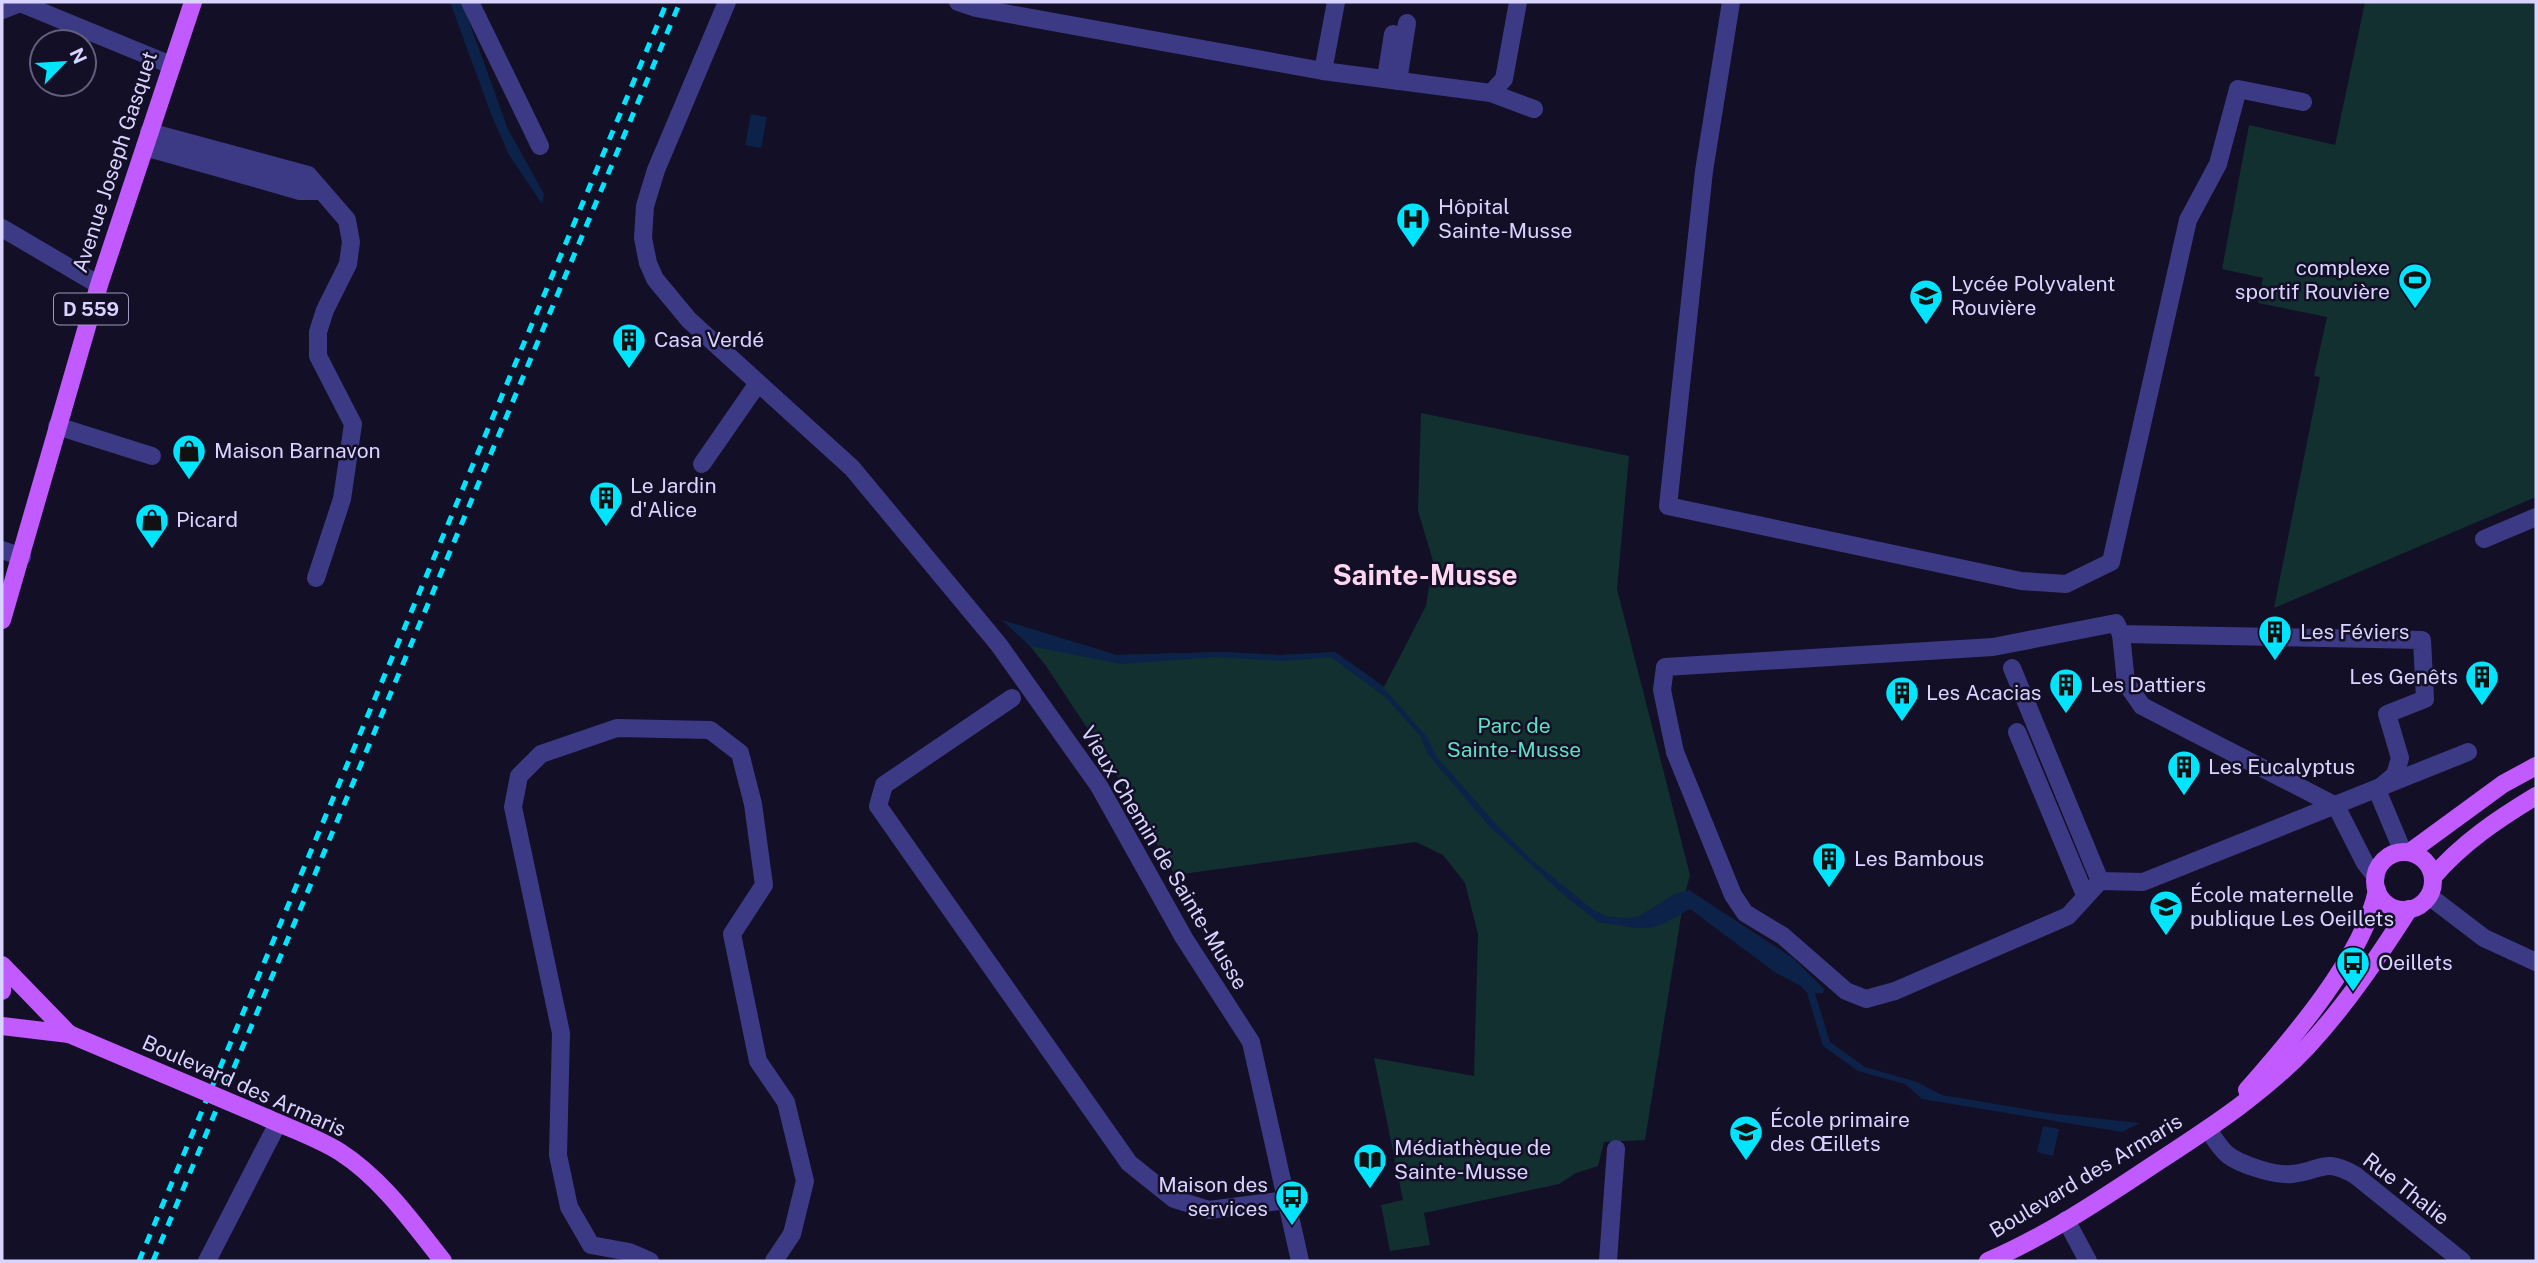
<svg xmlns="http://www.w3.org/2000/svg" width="2538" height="1263" viewBox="0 0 2538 1263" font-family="'Public Sans',sans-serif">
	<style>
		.green { fill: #12302f }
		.water { fill: #0c2248 }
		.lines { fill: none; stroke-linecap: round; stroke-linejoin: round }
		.minor { stroke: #3d3a85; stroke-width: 18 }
		.major { stroke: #c25bff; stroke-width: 18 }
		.rail { stroke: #00e5ff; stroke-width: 5; stroke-dasharray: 10 9; stroke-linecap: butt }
		.major-bridge { stroke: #c25bff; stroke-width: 18 }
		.labels { text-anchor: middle; stroke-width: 5; stroke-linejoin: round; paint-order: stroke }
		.shield { fill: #130f26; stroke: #9e99be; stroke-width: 2 }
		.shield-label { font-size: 19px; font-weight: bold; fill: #d9d4ff }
		.street-label { font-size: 21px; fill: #d9d4ff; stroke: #130f26 }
		.poi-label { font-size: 21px; fill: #d9d4ff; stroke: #130f26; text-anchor: start }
		.park-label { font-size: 21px; fill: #5fe0c0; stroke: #130f26 }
		.district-label { font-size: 28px; font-weight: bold; fill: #ffd6f0; stroke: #130f26 }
	</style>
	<rect width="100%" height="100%" fill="#130f26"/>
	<!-- green -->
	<g class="green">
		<polygon points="2365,2 2536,2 2536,497 2274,608 2320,377 2314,376 2327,317 2258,303 2263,278 2222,269 2249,125 2335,145"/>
		<polygon points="1421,413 1629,456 1617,589 1690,875 1684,898 1645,1140 1604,1142 1598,1166 1576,1173 1559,1184 1424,1213 1430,1245 1390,1251 1381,1205 1403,1200 1374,1058 1474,1076 1478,934 1465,883 1443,855 1416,842 1175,875 1101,749 1046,666 1030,646 1002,620 1116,655 1223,652 1281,655 1335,652 1384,687 1426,606 1433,561 1418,511"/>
	</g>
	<!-- water -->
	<g class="water">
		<polygon points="450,2 462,2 508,129 544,194 542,204 509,155 491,114"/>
		<polygon points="751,114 767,117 761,148 745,145"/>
		<polygon points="1002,620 1116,655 1223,652 1281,655 1335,652 1379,683 1427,737 1437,757 1495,823 1533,861 1592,909 1609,917 1631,918 1639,916 1675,894 1689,890 1793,958 1824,989 1823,993 1815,993 1830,1042 1865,1067 1917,1082 1942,1095 2048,1113 2140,1123 2122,1132 1922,1099 1905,1084 1858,1071 1823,1046 1807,993 1801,986 1776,973 1690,909 1667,922 1651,928 1636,928 1598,922 1565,896 1488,825 1427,753 1421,737 1385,697 1331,657 1284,661 1215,657 1121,664 1030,646"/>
		<polygon points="2043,1126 2059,1129 2053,1156 2037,1152"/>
	</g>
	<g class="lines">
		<!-- minor -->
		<g class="minor">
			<polyline points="470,2 540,146"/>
			<polyline points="727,2 656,170 645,206 643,238 648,263 655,279 689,320 852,468 999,645 1099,786 1184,938 1251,1042 1300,1261"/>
			<polyline points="958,2 976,8 1323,71 1491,93 1534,109"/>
			<polyline points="1731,2 1704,171 1668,506 2021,581 2066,584 2111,562 2188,220 2218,164 2238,89 2303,102"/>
			<polyline points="20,3 171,65"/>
			<polyline points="2,10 20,3"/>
			<polyline points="1323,71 1336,2"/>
			<polyline points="1386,78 1393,34"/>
			<polyline points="1398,81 1407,23"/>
			<polyline points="1491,93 1504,79 1518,2"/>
			<polyline points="149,132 308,175 347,220 351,242 348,264 325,310 318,332 318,356 353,424 342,499 316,578"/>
			<polyline points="145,147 300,191 319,191"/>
			<polyline points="2,228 99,285"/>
			<polyline points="57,426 152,456"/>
			<polyline points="702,464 758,383"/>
			<polyline points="2484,539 2536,517"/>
			<polyline points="2,550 22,557"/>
			<polyline points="2121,634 2126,683 2142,706 2336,806 2365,863 2376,877"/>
			<polyline points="2012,668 2100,881"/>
			<polyline points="1012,698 884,785 878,806 1129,1163 1174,1199 1209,1210 1286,1200"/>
			<polyline points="2017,732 2085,895"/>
			<polyline points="2377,790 2395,775 2400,758 2387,714 2425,699 2422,640 2121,634 2116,623 1993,647 1665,667 1662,690 1675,752 1733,895 1745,913 1783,936 1846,991 1866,999 1895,991 2068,916 2100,881 2143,882 2468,752"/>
			<polyline points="2377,790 2403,852"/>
			<polyline points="2429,896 2484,938 2536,962"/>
			<path d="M2208,1129C2214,1138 2220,1149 2228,1155C2241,1165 2276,1176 2292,1174C2322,1171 2323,1157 2355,1175L2462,1261"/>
			<polyline points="2066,1220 2088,1261"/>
			<polyline points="207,1261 278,1123"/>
			<polyline points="650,1261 629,1252 591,1245 569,1207 558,1155 561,1033 513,807 519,776 541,754 617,728 710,730 740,753 753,804 764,885 732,934 758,1061 786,1102 805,1181 792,1234 774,1261"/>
			<polyline points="1608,1261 1616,1149"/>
		</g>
		<!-- major -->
		<g class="major">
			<polyline points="2,620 99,285 193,2"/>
			<polyline points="2410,852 2503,784 2536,766"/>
			<circle cx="2404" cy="881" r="29"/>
			<path d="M2433,877C2462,843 2498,819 2536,796"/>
			<polyline points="2,965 69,1034"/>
			<polyline points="2,974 2,991"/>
			<polyline points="2,1026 69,1034"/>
			<path d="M2247,1090C2291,1040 2364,956 2377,890"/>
			<path d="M267,1118C291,1129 318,1138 340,1152C382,1179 412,1222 443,1261"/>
			<path d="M1988,1261C2043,1238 2102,1199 2153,1165C2208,1129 2263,1094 2308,1046C2347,1004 2378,957 2409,909"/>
		</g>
		<!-- rail -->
		<g class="rail">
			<polyline points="139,1261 667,2"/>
			<polyline points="153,1261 680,2"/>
		</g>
		<!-- major-bridge -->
		<polyline class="major-bridge" points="69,1034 267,1118"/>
	</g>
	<!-- icons -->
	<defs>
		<g id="hospital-pin" transform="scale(1.75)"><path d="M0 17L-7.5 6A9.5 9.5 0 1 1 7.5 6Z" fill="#00e5ff" stroke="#130f26"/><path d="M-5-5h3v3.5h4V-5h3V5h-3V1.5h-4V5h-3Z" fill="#111"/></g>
		<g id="stadium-pin" transform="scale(1.75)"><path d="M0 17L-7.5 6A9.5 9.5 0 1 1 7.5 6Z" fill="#00e5ff" stroke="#130f26"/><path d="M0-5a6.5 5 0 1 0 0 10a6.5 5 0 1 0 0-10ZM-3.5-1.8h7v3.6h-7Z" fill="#111"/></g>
		<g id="school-pin" transform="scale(1.75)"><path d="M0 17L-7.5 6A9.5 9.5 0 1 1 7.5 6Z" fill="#00e5ff" stroke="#130f26"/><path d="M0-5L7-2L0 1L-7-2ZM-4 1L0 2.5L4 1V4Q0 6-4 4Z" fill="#111"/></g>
		<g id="building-pin" transform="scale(1.75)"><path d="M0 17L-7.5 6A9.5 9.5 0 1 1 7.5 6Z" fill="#00e5ff" stroke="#130f26"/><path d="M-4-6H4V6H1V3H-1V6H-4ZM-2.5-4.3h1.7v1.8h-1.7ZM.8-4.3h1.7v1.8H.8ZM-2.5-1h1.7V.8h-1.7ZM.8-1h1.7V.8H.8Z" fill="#111"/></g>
		<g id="shop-pin" transform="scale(1.75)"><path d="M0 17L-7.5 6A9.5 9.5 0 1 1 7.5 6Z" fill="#00e5ff" stroke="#130f26"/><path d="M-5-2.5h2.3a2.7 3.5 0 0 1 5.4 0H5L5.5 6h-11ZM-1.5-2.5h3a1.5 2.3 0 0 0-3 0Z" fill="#111"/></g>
		<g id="bus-pin" transform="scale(1.75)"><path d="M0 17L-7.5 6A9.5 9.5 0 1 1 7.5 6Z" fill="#00e5ff" stroke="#130f26"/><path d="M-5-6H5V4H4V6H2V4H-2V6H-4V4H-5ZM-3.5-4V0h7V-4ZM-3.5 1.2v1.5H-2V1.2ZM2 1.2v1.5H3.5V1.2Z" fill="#111"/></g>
		<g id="library-pin" transform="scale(1.75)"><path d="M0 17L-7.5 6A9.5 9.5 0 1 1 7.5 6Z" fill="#00e5ff" stroke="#130f26"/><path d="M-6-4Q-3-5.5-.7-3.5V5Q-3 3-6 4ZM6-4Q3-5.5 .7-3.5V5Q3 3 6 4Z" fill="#111"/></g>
	</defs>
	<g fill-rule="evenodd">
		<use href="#hospital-pin" x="1413" y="219"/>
		<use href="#stadium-pin" x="2415" y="280"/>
		<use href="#school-pin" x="1926" y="296"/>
		<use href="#building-pin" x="629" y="340"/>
		<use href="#shop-pin" x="189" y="451"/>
		<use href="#building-pin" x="606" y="498"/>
		<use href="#shop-pin" x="152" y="520"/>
		<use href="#building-pin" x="2275" y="632"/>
		<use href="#building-pin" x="2482" y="677"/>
		<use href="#building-pin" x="2066" y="685"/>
		<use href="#building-pin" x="1902" y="693"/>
		<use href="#building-pin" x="2184" y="767"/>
		<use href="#building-pin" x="1829" y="859"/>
		<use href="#school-pin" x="2166" y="907"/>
		<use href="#bus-pin" x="2353" y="963"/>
		<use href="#school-pin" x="1746" y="1132"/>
		<use href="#library-pin" x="1370" y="1160"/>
		<use href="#bus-pin" x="1292" y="1197"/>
	</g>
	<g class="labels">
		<!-- shield labels -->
		<rect class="shield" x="54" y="293.5" width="74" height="31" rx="5"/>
		<g class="shield-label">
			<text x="91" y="316">D 559</text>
		</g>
		<!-- street labels -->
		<g class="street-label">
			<text transform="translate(115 162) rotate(-72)" y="7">Avenue Joseph Gasquet</text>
			<text transform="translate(1164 858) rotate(59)" y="7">Vieux Chemin de Sainte-Musse</text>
			<text transform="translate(244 1086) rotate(24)" y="7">Boulevard des Armaris</text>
			<text transform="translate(2086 1176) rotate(-31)" y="7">Boulevard des Armaris</text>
			<text transform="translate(2406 1189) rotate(38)" y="7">Rue Thalie</text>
		</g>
		<!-- poi labels -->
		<g class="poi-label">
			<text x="1438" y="214">Hôpital<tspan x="1438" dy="24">Sainte-Musse</tspan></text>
			<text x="2390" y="275" text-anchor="end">complexe<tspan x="2390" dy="24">sportif Rouvière</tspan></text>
			<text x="1951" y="291">Lycée Polyvalent<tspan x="1951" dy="24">Rouvière</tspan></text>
			<text x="654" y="347">Casa Verdé</text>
			<text x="214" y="458">Maison Barnavon</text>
			<text x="630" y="493">Le Jardin<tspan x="630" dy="24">d'Alice</tspan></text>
			<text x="176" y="527">Picard</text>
			<text x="2300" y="639">Les Féviers</text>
			<text x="2458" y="684" text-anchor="end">Les Genêts</text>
			<text x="2090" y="692">Les Dattiers</text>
			<text x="1926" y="700">Les Acacias</text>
			<text x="2208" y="774">Les Eucalyptus</text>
			<text x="1854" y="866">Les Bambous</text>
			<text x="2190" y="902">École maternelle<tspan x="2190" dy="24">publique Les Oeillets</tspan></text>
			<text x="2378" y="970">Oeillets</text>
			<text x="1770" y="1127">École primaire<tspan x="1770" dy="24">des Œillets</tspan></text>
			<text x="1394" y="1155">Médiathèque de<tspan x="1394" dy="24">Sainte-Musse</tspan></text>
			<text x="1268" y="1192" text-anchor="end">Maison des<tspan x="1268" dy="24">services</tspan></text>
		</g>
		<!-- park labels -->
		<g class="park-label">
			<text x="1514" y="733">Parc de<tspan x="1514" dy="24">Sainte-Musse</tspan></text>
		</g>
		<!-- district labels -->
		<g class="district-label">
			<text x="1425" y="585">Sainte-Musse</text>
		</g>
	</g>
	<!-- border -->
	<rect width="2538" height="1263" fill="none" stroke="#d9d4ff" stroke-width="7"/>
	<!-- north arrow -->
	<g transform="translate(63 63) rotate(65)"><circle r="33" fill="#130f26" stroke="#625e7d" stroke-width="2"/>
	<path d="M0-5L12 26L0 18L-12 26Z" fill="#00e5ff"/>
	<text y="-10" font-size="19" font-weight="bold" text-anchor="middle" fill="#d9d4ff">N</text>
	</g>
</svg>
